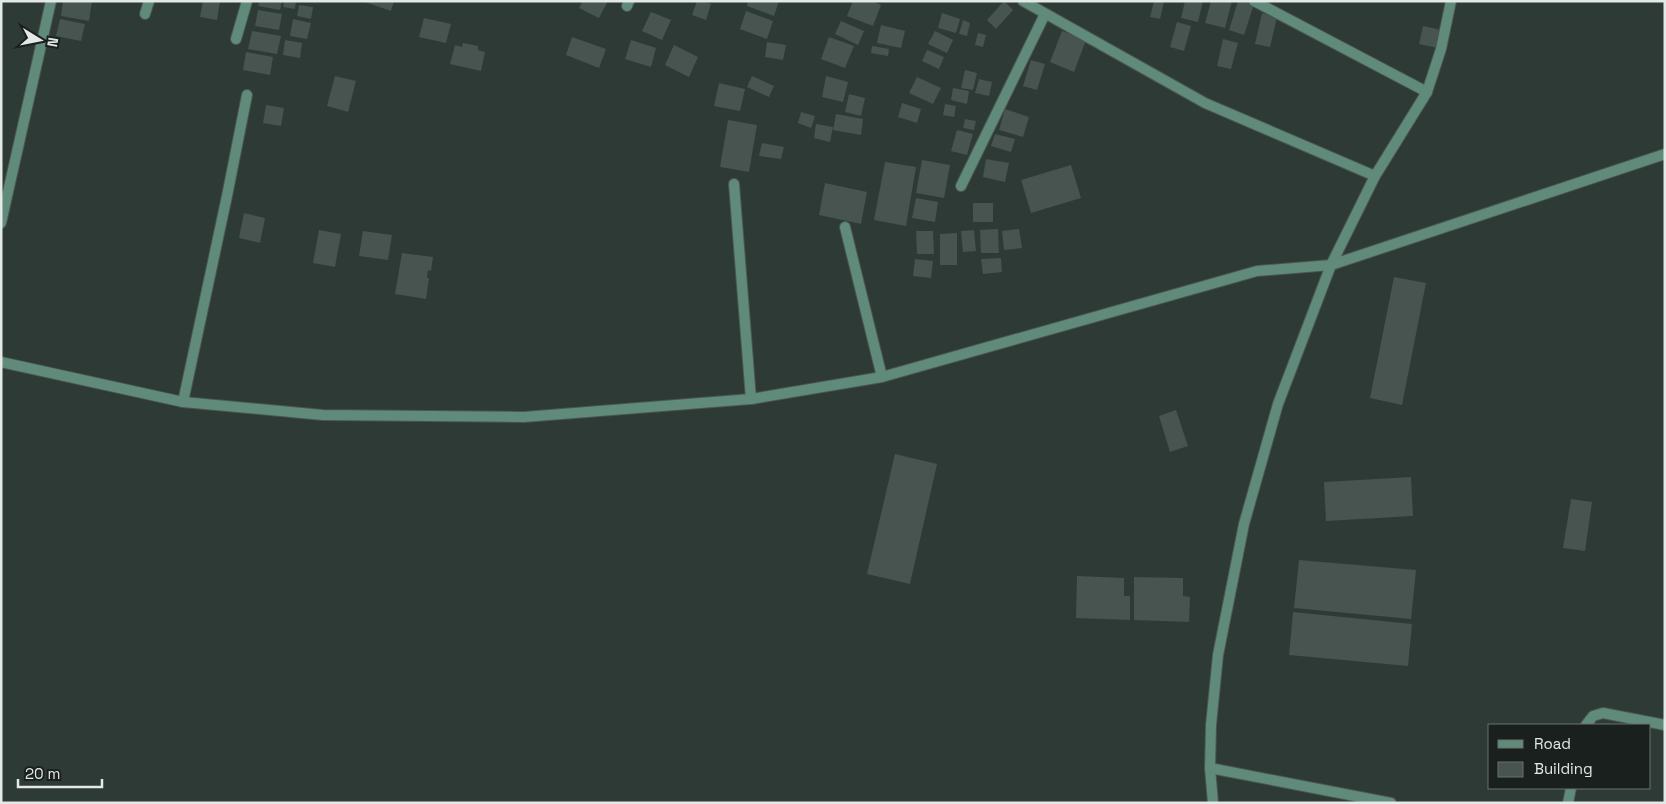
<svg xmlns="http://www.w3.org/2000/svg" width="1666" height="804" viewBox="0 0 1666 804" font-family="'Space Grotesk',sans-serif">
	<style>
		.building { fill: #47544f }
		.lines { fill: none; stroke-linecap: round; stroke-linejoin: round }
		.street-casing { stroke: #4b5651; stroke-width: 12 }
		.street { stroke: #608a7a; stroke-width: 10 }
	</style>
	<rect width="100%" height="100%" fill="#2e3a35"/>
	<!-- building -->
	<g class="building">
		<polygon points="63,1 92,1 89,21 61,16"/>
		<polygon points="203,1 220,1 217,20 200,17"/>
		<polygon points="259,1 282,1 280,10 258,6"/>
		<polygon points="284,1 296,1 295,9 283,7"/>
		<polygon points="362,1 394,1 391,11"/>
		<polygon points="583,1 608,1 599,18 579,8"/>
		<polygon points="697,1 703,1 711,4 706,20 692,15"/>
		<polygon points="748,1 779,1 774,16 747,6"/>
		<polygon points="853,1 873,1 881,5 873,26 847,16"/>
		<polygon points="1004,1 1013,10 996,29 987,20"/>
		<polygon points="1154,1 1164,2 1160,19 1150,17"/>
		<polygon points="1185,1 1203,1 1198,22 1181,18"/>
		<polygon points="1211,1 1232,1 1225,28 1205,23"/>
		<polygon points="1238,1 1246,1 1254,4 1244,35 1229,30"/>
		<polygon points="299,5 313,7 311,19 297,16"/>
		<polygon points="258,10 282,14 279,30 255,26"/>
		<polygon points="746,11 773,21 767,39 740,29"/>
		<polygon points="651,12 671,20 662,40 642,31"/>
		<polygon points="942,13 960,19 956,33 938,28"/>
		<polygon points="1262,13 1277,17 1270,47 1255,44"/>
		<polygon points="424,18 451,24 446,43 419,37"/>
		<polygon points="60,19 85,24 81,41 56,36"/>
		<polygon points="293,19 311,23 307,39 290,36"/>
		<polygon points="963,20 970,23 967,36 959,34"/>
		<polygon points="841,21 864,31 858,45 835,34"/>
		<polygon points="1177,22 1191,26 1184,51 1170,47"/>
		<polygon points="881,25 905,31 901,48 877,43"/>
		<polygon points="1423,26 1441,30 1438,48 1419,44"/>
		<polygon points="252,31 281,36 277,54 248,49"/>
		<polygon points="935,31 953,40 947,53 928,44"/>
		<polygon points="1062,31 1086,40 1074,72 1050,62"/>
		<polygon points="978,33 986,35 983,47 975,45"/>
		<polygon points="572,37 606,49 599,68 566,55"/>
		<polygon points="829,37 854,46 845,68 821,59"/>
		<polygon points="1223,39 1238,43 1231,69 1217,66"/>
		<polygon points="285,40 302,43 300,58 283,55"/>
		<polygon points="631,40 656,48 651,67 625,59"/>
		<polygon points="767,42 786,45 783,60 765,57"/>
		<polygon points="463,43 478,46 478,50 485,52 481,71 450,64 455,45 462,47"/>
		<polygon points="674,45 698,57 689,77 665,65"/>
		<polygon points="872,46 889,49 888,56 871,53"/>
		<polygon points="927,50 944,57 939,69 922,61"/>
		<polygon points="246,52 273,57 270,75 243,70"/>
		<polygon points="1031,60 1045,64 1037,90 1023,86"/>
		<polygon points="965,70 977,73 973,90 961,88"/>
		<polygon points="335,76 356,81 348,112 327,106"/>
		<polygon points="752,76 774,86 769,97 747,87"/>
		<polygon points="826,76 848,82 843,102 822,97"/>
		<polygon points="917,77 941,88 933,104 909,93"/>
		<polygon points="979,79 992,82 989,96 975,93"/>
		<polygon points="719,83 745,89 740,111 714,106"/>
		<polygon points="953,88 969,91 967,104 951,100"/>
		<polygon points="849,94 865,98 861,116 845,112"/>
		<polygon points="902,103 921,109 917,123 898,117"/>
		<polygon points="945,104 956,106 954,117 943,115"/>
		<polygon points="266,105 284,108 281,126 263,123"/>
		<polygon points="1005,109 1029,117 1023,137 999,130"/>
		<polygon points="801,112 815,116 811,128 798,123"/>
		<polygon points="836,114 863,119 861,135 833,130"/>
		<polygon points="965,119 976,121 974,130 963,128"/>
		<polygon points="728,120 757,125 749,172 720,167"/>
		<polygon points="816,124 833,127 830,142 814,138"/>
		<polygon points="957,130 973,134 967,155 951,151"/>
		<polygon points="995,134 1015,139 1011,152 991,146"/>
		<polygon points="762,143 784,147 781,159 759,156"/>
		<polygon points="986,159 1009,163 1005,182 983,177"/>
		<polygon points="922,160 950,165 944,198 916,193"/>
		<polygon points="885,162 916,167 906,226 874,220"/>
		<polygon points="1071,165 1081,198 1031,213 1021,180"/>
		<polygon points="825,183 867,192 861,224 819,215"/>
		<polygon points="916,198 938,202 935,222 912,218"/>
		<rect x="973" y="203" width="20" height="19"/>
		<polygon points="244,213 265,218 260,243 239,238"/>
		<polygon points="998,229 999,253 981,253 980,230"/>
		<polygon points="1019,229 1022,248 1004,250 1002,231"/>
		<polygon points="319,230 341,234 335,267 313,263"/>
		<polygon points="974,230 976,251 963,252 961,231"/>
		<polygon points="363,231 392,235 388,260 359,256"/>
		<polygon points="916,231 933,231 934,254 917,254"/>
		<polygon points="957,233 957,265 940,265 940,234"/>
		<polygon points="402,253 433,257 431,271 428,270 427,278 429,278 426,299 395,294"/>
		<polygon points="1001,258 1002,272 983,274 981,259"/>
		<polygon points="915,259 933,261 931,278 913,276"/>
		<polygon points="1394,277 1426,283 1402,405 1370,398"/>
		<polygon points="1176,410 1188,446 1170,452 1159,416"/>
		<polygon points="895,454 937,464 910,584 867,574"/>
		<polygon points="1411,477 1413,516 1326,521 1324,482"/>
		<polygon points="1571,499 1592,502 1585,551 1563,548"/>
		<polygon points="1299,560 1416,570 1411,619 1294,608"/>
		<polygon points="1077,576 1124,578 1124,596 1130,596 1130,620 1076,618"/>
		<polygon points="1134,577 1183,578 1183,596 1190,597 1189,622 1134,620"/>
		<polygon points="1293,612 1412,624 1408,666 1289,655"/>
	</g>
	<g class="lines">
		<!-- street casing -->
		<g class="street-casing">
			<g id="street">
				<polyline points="1023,1 1205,103 1375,176"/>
				<polyline points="1254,1 1427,92"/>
				<polyline points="627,6 629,1"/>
				<polyline points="145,14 149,1"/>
				<polyline points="236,39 247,1"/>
				<polyline points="734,184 751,399"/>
				<polyline points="961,186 1045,14"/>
				<polyline points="1,223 51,1"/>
				<polyline points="845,227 882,377"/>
				<polyline points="1,362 183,402 323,415 524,417 751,399 882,377 1257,271 1331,265 1665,154"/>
				<polyline points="183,402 227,196 247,95"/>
				<polyline points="1586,725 1593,716 1603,713 1665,725"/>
				<polyline points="1210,768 1391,803"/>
				<polyline points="1213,803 1210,768 1211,725 1218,655 1244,524 1278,404 1331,265 1375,176 1427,92 1441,49 1451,1"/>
				<polyline points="1568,803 1571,788"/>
			</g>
		</g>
		<!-- street -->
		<use href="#street" class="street"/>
	</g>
	<!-- border -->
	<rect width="1666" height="804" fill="none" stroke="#e2e9e6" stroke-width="5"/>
	<!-- legend -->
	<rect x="1488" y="724" width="162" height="65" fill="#1a201d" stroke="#6a706d"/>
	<rect x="1498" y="740" width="25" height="8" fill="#608a7a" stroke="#6a706d"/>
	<text x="1534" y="749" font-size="15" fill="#e2e9e6">Road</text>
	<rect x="1498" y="762" width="25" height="15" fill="#47544f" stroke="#6a706d"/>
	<text x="1534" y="774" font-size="15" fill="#e2e9e6">Building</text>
	<!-- north arrow -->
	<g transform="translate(40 40) rotate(100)" stroke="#1a201d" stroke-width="4" paint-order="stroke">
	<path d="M0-4L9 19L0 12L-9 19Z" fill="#e2e9e6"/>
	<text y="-8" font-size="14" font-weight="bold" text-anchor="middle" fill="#e2e9e6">N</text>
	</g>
	<!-- scale -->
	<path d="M18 779v8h84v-8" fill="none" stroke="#e2e9e6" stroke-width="2.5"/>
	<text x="25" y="779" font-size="15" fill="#e2e9e6" stroke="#1a201d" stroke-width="4" paint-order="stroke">20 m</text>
</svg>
